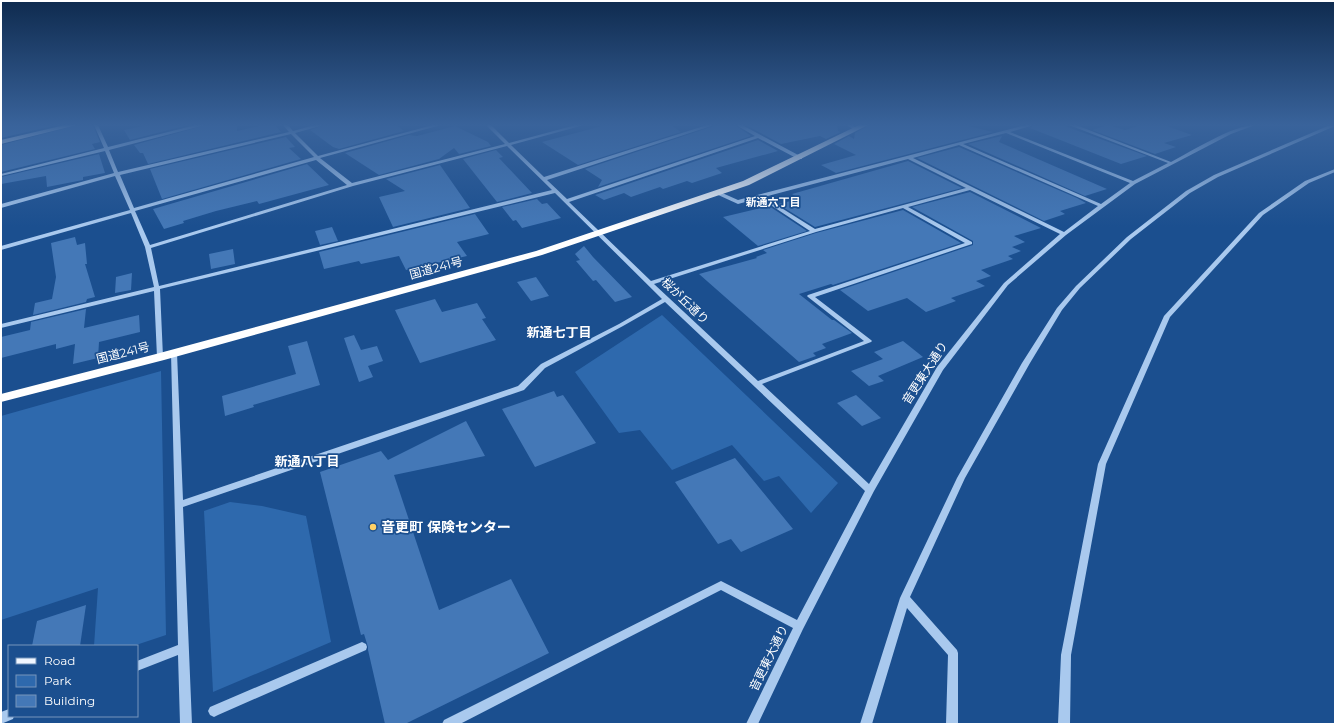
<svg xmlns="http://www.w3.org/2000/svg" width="1336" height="725" viewBox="0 0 1336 725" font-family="Montserrat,'Noto Sans JP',sans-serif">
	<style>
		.green { fill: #2e69ad }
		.building { fill: #4478b7 }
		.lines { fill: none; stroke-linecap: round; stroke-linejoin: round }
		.minor { fill: #a9c9ee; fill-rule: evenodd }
		.major { fill: #f0f6ff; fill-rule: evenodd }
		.highway { fill: #fff; fill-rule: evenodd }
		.poi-dot { fill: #ffd166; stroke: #1b4f8f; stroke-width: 1.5 }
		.labels { text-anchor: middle; stroke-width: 3.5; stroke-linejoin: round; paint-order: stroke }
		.far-neighbourhood-label { font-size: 11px; font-weight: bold; fill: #fff; stroke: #1b4f8f }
		.street-label { font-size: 12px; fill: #fff; stroke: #1b4f8f }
		.neighbourhood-label { font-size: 13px; font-weight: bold; fill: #fff; stroke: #1b4f8f }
		.near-poi-label { font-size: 14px; font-weight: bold; fill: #fff; stroke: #1b4f8f; text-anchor: start }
	</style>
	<rect width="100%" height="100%" fill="#1b4f8f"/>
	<!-- green -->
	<g class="green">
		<polygon points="662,315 838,483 811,513 779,476 764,481 732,445 672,470 640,430 619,433 575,372"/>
		<polygon points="161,371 166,635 133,646 94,646 98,588 1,620 1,416"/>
		<polygon points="230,502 262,506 306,516 331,642 213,692 204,511"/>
	</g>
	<!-- building -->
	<g class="building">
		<polygon points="1,125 57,125 1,138"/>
		<polygon points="78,125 93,125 100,142 92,144 95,149 1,172 1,145"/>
		<polygon points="149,125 188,125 130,140 124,130"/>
		<polygon points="206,125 237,125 237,131 264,125 275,125 281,132 148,164 143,153 140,153 134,145"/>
		<polygon points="325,125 396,125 404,131 339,149 333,147 310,130"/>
		<polygon points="606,125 671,125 681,132 578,165 542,142"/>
		<polygon points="717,125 735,125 751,136 598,187 602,180 585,169"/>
		<polygon points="746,125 837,125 838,131 841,132 826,139 820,136 781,144"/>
		<polygon points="869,125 964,125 993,132 836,173 821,165 856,155 834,144 849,136 854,139 855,133"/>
		<polygon points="1035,125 1062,125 1147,156 1121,164 1030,128"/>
		<polygon points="1108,125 1125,130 1142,125 1164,125 1192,135 1164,143 1176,147 1155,154 1092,130"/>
		<polygon points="455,126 488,142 491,146 459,154 454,148 439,159 379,175 345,153 409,135 417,136"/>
		<polygon points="1002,136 999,142 1107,189 1085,196 968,144"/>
		<polygon points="286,137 295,147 289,148 301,159 162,199 150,169"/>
		<polygon points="758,140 778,151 716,168 722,173 692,183 687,181 663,189 660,187 631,197 624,193 604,200 595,195"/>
		<polygon points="959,147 1077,198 1086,203 1060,211 1065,214 1044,221 917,158"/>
		<polygon points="496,150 503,157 499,158 532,193 497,202 463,159"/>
		<polygon points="99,154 105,173 83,177 83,180 47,187 46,176 1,184 1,177"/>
		<polygon points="908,161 962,188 815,227 778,204 800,199 792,194"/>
		<polygon points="307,164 329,185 259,204 257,201 216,211 183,221 184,223 164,229 153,209"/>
		<polygon points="440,165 470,208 393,227 379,197 405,191 386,179"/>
		<polygon points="970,192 1041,228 1014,236 1025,242 1012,247 1021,251 1008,256 1013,259 981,270 991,276 976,281 985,286 951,298 956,301 926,312 907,298 868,311 840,290 973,245 973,241 912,207"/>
		<polygon points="537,199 542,204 547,203 561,218 522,228 516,220 513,221 502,207"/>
		<polygon points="769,206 807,231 758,246 723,217"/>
		<polygon points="903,210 961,243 833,285 831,284 799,294 832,320 834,320 852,333 822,344 826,348 813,353 816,356 799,362 699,274 757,258 756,257 767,253 763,250 816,233"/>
		<polygon points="475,214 489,234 457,242 467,256 406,270 399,256 361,264 359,261 324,269 319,252"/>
		<polygon points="332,227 338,241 320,245 315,231"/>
		<polygon points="75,237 77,245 85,243 87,264 85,264 95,297 87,299 86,302 33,315 35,303 52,299 56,277 51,243"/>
		<polygon points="584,246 593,257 632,297 615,302 596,280 593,281 576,261 580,260 575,254"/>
		<polygon points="233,249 235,264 211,269 209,254"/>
		<polygon points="132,273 131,290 115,293 116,277"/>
		<polygon points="536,277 549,296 531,301 517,282"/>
		<polygon points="435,299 442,312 477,303 486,318 482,319 496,340 420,363 395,310"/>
		<polygon points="86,309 84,328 139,315 140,332 99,342 98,358 73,364 75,344 56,349 56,344 1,358 1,337 30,330 31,322"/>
		<polygon points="354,335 361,350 377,346 383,361 368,366 373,377 359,382 344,338"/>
		<polygon points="307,341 320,385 253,405 254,407 225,416 222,396 296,374 288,346"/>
		<polygon points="903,341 923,357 878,376 884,381 869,386 851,371 883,359 874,352"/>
		<polygon points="554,391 557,397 563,395 596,443 535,467 502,409"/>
		<polygon points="856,395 881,418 862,426 837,403"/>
		<polygon points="466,421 485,456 394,475 439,610 511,579 549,653 405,724 385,724 368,650 368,647 364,634 361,635 320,472 381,451 388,460"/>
		<polygon points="735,458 793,529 741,552 731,539 718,544 675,482"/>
		<polygon points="86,605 80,646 32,646 37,621"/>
	</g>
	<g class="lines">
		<!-- minor -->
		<g class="minor">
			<path d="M94,125H98L108,147L196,125H205L109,150L118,172L289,132L283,125H288L293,131L315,125H324L295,133L318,156L433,125H441L320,158L352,183L505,144L486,125H491L509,143L576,125H584L511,145L544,177L707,125H714L547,180L567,199L755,136L736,125H742L802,157V159H798L758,138L569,202L651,281L810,231L760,198L738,204L716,194V192H720L738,200L1026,125H1034L1010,132L1133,181L1168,163L1069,125H1076L1171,162C1192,151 1233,125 1255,125L1231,134L1135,184L1066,235L1008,285L943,370L874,491L803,629L758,724H746L793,628L721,590L460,724H442L444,720L721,581L797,620L865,491L665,302L623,326L545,368L524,390L183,507L192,724H180L178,655L137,671V661L178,645L171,353L172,352L174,351L177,353L183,500L518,386L541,364L619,324L662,299L555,193L160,289L163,357L160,359L157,357L154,291L1,328V324L154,287L145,247L131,213L1,250V246L130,210L115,176L1,208V204L114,173L105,151L1,176V174L104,148ZM1006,133L1130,183L1101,204L963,144ZM291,134L314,157L134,208L120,175ZM959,145L1098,206L1064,232L913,158ZM507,146L552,190L159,286L151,248L353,186ZM908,159L966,188L815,229L764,197ZM316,160L347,185L150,245L135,211ZM970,190L1060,234L1004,283L937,367L869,484L762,384L871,342L872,341L871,340L815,297L972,244V242L908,207ZM903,208L965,243L808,295L807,296L808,297L864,341L758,381L654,284L816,232Z"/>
			<polygon points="846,125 852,125 858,129 855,130"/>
			<polygon points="1330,125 1335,126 1218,177 1190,193 1131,239 1080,288 1062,310 1030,363 965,478 910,597 957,650 958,653 958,724 946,724 948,655 907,608 872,724 860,724 900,598 957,478 1022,363 1057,308 1076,286 1127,237 1186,191 1214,175"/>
			<polygon points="1335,169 1335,172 1309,183 1263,215 1170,317 1106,464 1071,655 1070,724 1058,724 1061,655 1098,464 1164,316 1259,213 1305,181"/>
			<polygon points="362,642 366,644 367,647 366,650 218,715 214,717 210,715 208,711 210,707"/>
			<polygon points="9,709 9,716 14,716 13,719 1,724 1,712"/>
		</g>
		<!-- major -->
		<polygon class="major" points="65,125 77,125 1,144 1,140"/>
		<!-- highway -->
		<polygon class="highway" points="859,125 868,125 749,185 542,255 164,360 1,402 1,394 156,354 536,251 743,181"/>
	</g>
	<!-- sky -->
	<linearGradient id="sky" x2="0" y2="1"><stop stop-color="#0f2b4f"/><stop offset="0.55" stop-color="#39639b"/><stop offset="1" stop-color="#39639b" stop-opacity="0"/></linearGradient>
	<rect width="1336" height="227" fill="url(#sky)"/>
	<!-- markers -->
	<circle class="poi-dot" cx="373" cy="527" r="4"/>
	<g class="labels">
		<!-- far-neighbourhood labels -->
		<g class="far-neighbourhood-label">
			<text x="773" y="206">新通六丁目</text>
		</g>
		<!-- street labels -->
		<g class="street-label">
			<text transform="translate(436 268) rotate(-15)" y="4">国道241号</text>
			<text transform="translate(685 301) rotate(44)" y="4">桜が丘通り</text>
			<text transform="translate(123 353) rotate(-14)" y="4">国道241号</text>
			<text transform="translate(925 373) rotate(-57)" y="4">音更東大通り</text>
			<text transform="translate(769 658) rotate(-64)" y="4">音更東大通り</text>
		</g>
		<!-- neighbourhood labels -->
		<g class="neighbourhood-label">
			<text x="559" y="337">新通七丁目</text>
			<text x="307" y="466">新通八丁目</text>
		</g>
		<!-- near-poi labels -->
		<g class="near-poi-label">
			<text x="381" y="532">音更町 保険センター</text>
		</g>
	</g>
	<!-- border -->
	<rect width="1336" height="725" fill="none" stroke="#ffffff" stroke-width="4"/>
	<!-- legend -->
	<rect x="8" y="645" width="130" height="72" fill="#1b4f8f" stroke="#7695bc"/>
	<rect x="16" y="658" width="20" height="6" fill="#f0f6ff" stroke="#7695bc"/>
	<text x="44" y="665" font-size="12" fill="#ffffff">Road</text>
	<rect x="16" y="675" width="20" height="12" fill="#2e69ad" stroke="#7695bc"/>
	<text x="44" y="685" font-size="12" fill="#ffffff">Park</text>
	<rect x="16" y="695" width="20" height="12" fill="#4478b7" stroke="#7695bc"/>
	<text x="44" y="705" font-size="12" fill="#ffffff">Building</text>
</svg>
